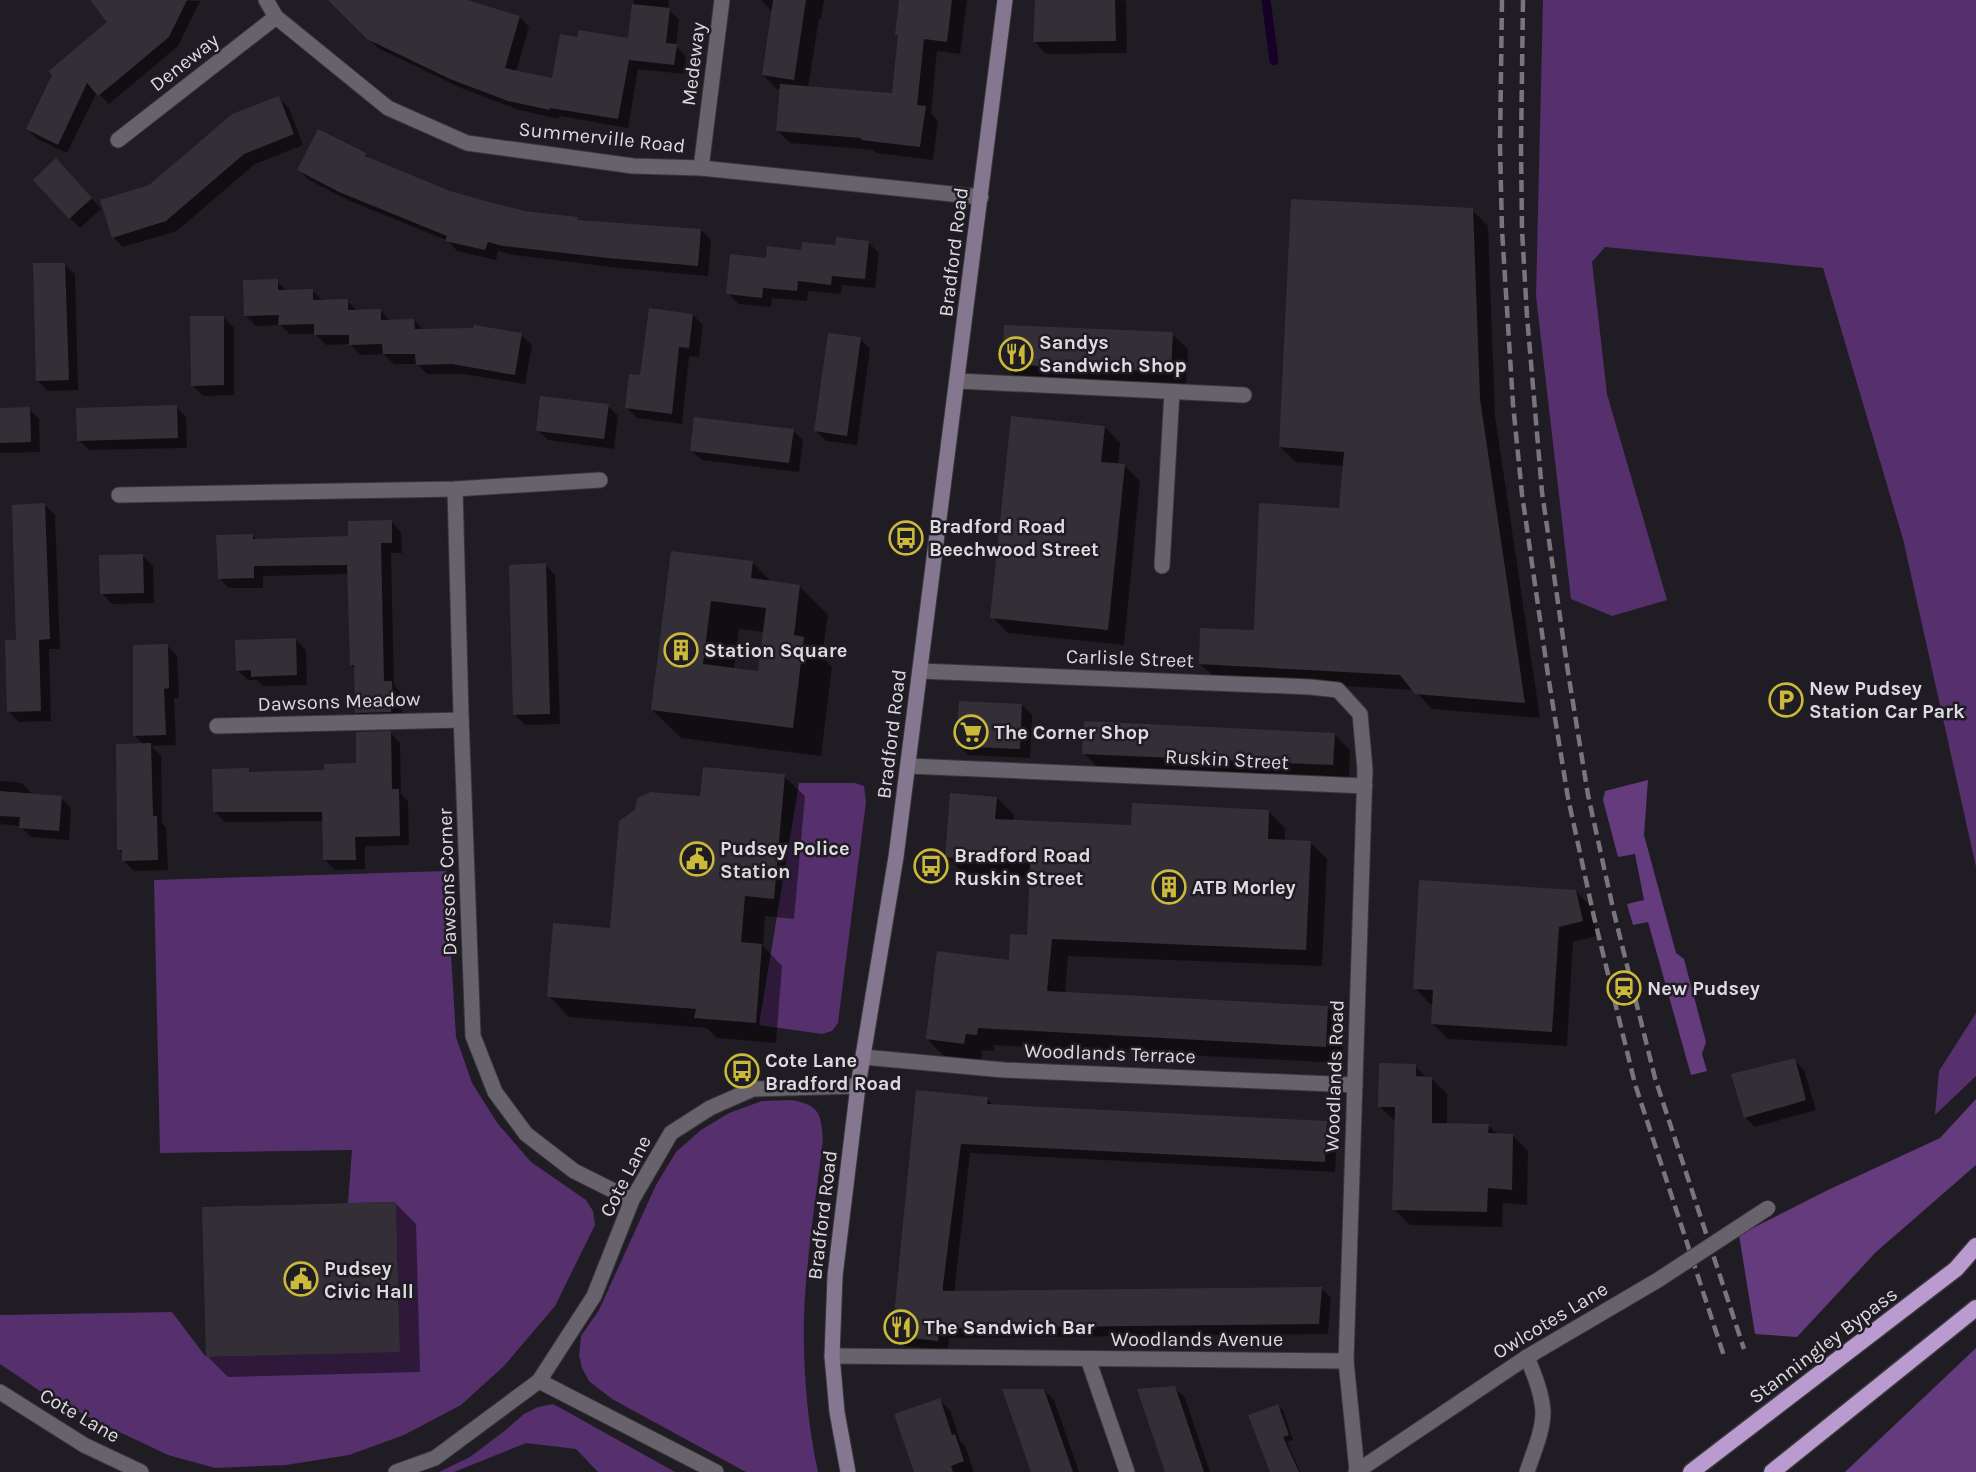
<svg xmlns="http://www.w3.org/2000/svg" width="1976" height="1472" viewBox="0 0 1976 1472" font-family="Karla,sans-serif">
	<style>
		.green { fill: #562f6d }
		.forest { fill: #643b7c }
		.shadow { fill: #0007; fill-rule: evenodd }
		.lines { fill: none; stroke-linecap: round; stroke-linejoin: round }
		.stream { stroke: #170025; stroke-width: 9 }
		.building { fill: #342f37; fill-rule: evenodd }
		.minor-casing { stroke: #39363b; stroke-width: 17 }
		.secondary-casing { stroke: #39363b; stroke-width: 17 }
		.trunk-casing { stroke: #39363b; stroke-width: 19 }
		.minor { stroke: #67626b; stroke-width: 15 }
		.secondary { stroke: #867790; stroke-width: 15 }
		.trunk { stroke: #ba9bcf; stroke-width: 16 }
		.rail { stroke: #78757b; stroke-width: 4.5; stroke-dasharray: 12 6; stroke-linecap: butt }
		.minor-bridge-casing { stroke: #39363b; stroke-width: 17; stroke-linecap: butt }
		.minor-bridge { stroke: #67626b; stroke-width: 15 }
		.labels { text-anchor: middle; stroke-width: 5; stroke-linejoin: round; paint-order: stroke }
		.street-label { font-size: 20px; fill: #dedbe0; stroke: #201c23 }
		.poi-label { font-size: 20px; font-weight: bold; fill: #dedbe0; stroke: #201c23; text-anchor: start }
	</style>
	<rect width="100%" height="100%" fill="#201c23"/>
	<!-- green -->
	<g class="green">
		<polygon points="1543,0 1976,0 1976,867 1903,539 1823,268 1605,247 1592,262 1607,394 1667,600 1612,616 1571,599 1536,296"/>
		<polygon points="799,783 855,783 864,786 866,802 838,1023 832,1031 822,1034 759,1025"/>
		<polygon points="446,871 456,1037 472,1083 498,1124 531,1162 586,1200 593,1211 595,1225 555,1306 504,1366 461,1405 404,1435 349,1455 286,1465 215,1468 168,1455 94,1420 40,1391 0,1364 0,1315 172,1312 206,1357 400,1351 396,1202 348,1203 352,1150 160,1153 154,880"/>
		<polygon points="1976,1013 1976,1076 1935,1115 1939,1071"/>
		<path d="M792,1100C818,1105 821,1112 823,1139C816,1198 806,1258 804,1317C803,1368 807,1422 818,1472H746L612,1399L589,1381L582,1368L579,1355L581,1336L599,1310L656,1185L676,1152L701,1130L729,1113L762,1101Z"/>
		<polygon points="553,1404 566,1411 675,1472 598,1472 576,1449 526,1443 454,1472 439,1472 470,1457 507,1429 524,1414 538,1407"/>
	</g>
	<!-- forest -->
	<g class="forest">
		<polygon points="1648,780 1644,835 1676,953 1684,959 1706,1042 1702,1054 1707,1071 1691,1075 1648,922 1633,925 1627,904 1644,900 1635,854 1618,857 1603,800 1605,791"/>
		<polygon points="1976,1099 1976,1165 1876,1252 1797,1337 1755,1334 1739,1235 1830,1189 1940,1138"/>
		<polygon points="1976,1348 1976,1472 1845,1472"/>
	</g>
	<!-- shadow -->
	<g class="shadow">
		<polygon points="92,0 200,1 178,46 109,104 97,92 67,153 37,139 28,129 109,23"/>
		<polygon points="330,0 462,0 520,17 529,27 516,72 554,79 579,38 630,39 634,0 669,0 668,10 679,19 676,46 686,56 684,74 638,69 628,128 560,116 559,119 519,110 461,88 378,48"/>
		<polygon points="761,0 824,0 821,19 819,19 808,88 893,95 900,38 896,34 900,0 967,0 960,54 937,51 931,113 938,121 933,160 876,153 873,150 790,143 777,130 781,89 777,89 763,75 772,11"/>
		<polygon points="1037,0 1124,0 1126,2 1127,53 1046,54 1035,42"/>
		<polygon points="278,98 289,108 303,145 255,164 177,231 123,247 113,237 150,186"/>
		<polygon points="365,154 371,160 449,193 525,212 577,219 580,222 701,230 711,240 708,276 620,268 514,255 498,251 496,260 457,251 448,241 350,201 309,180 299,170"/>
		<polygon points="67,171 101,209 80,228 70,218"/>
		<polygon points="1472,210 1488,226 1495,416 1540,718 1432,709 1414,690 1216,679 1200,664 1256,632 1340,509 1344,466 1296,462 1280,447"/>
		<polygon points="868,242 879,253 875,288 842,285 841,294 808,291 807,301 772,298 771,307 738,304 728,293 802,251"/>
		<polygon points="64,264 75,274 78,390 48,391 37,380"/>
		<polygon points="277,281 287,291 312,290 322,300 347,301 358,311 381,311 391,321 414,320 424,330 521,335 532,345 525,384 463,374 427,374 417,364 394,364 384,354 361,355 350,344 326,345 315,334 290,334 280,325 256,326 245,315"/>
		<polygon points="693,315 703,325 699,357 689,356 682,424 637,418 626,407 641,377"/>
		<polygon points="223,317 234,328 234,395 203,396 193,385"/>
		<polygon points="1172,334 1188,349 1186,387 1019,380 1003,364"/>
		<polygon points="860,339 870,349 857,445 826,441 816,431"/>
		<polygon points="608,406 618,416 614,449 548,440 537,430"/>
		<polygon points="176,407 186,417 187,448 89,450 78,440"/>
		<polygon points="0,409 29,409 39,419 40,452 0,453"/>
		<polygon points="1105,427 1120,443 1118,465 1125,466 1140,481 1124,645 1008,633 992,617"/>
		<polygon points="793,430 803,440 799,472 702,460 691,450"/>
		<polygon points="45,505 55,515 60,649 49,649 51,721 19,722 9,712 17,641"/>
		<polygon points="391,521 401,532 402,553 391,553 394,685 401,693 402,718 367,722 357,712 355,669 351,664 348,574 263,576 263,588 229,588 219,578 252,535 257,540 350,538"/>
		<path d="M673,552L753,563L772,582L799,586L828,615L822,657L832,667L821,756L681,738L652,710ZM739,629L764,632L759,673L734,670Z"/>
		<polygon points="142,555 153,566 154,603 112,604 102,593"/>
		<polygon points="545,565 555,575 560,724 525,725 515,715"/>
		<polygon points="296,640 306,650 307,685 263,686 257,680 248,680 237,670"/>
		<polygon points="167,645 177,656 179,698 174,698 176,745 151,746 161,755 162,823 166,827 168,870 134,871 124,861 124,855 119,850 144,745 134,735"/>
		<polygon points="1022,705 1032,715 1030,758 968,755 958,745"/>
		<polygon points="391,733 400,743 401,794 408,801 409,845 365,846 365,869 335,870 325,860 324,821 225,822 215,812 248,770 252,773 326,771 357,765"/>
		<polygon points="1334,734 1350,750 1349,780 1099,769 1084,753"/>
		<polygon points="784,776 805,796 794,919 765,916 763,946 782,966 776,1043 717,1038 707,1028 569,1017 549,996 612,930 702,797"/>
		<polygon points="0,781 22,783 32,794 61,798 71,808 69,840 31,837 20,826 0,824"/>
		<polygon points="997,798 1014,815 1013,822 1132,827 1268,811 1285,828 1285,841 1310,842 1327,859 1322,966 1068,956 1065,993 1327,1007 1344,1024 1342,1063 994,1045 994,1051 982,1050 981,1061 944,1056 927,1039 1010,962 1028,937 1031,878 963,873 946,856"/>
		<polygon points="1576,891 1591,907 1597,936 1573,942 1567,1046 1448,1039 1432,1023 1434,1004 1430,1004 1415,988"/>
		<polygon points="1794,1060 1804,1070 1816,1110 1755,1127 1745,1117"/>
		<polygon points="1415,1066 1427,1078 1431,1078 1447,1094 1447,1125 1488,1125 1498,1135 1512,1135 1528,1151 1527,1205 1503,1203 1502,1227 1410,1225 1394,1209 1396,1122 1379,1106"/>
		<polygon points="918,1092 987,1099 994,1106 1326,1123 1337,1133 1335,1172 970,1153 954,1293 1321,1288 1331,1298 1328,1334 949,1338 948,1350 904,1346 894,1336"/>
		<polygon points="395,1203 416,1224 420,1372 228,1377 208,1357"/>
		<polygon points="1175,1388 1185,1398 1210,1472 1167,1472"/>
		<polygon points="1044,1390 1054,1400 1079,1472 1032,1472"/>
		<polygon points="939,1400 950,1410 960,1441 965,1446 974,1472 916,1472"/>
		<polygon points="1278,1406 1283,1410 1293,1440 1287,1442 1300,1472 1273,1472"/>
	</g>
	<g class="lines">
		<!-- stream -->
		<polyline class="stream" points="1266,0 1274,61"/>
	</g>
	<!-- building -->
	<g class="building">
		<polygon points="90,0 187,0 169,37 120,78 98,96 87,83 58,145 26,129 52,75 49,71 107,22"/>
		<polygon points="328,0 467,0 520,16 505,68 552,78 560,34 578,37 578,30 628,38 632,4 670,8 666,43 677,44 674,65 629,60 618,119 550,108 550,110 508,101 450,79 367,39"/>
		<polygon points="773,0 806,0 794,80 762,75"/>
		<polygon points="899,0 952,0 947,42 924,39 917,105 926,106 920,147 861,140 861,138 776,131 780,84 892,93 898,35 895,35"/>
		<polygon points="1035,0 1115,0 1116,41 1033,42"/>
		<polygon points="279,96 294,134 244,154 166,221 112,238 100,200 149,185 232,114"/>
		<polygon points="318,129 366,153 365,156 450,191 478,199 525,211 578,217 577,220 701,229 698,266 608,258 503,246 488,242 485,250 445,241 447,236 339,192 297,170"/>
		<polygon points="56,158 92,198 69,219 33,180"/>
		<polygon points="1291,199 1473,208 1480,399 1525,703 1415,694 1400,675 1199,664 1200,628 1254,630 1259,503 1339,508 1344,452 1279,447"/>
		<polygon points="836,237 869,241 865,279 832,276 831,285 798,281 797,291 763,288 762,298 726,294 730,254 766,258 767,246 801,250 802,242 835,245"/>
		<polygon points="33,263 65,263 69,380 36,381"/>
		<polygon points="278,279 278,290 313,289 313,300 348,299 348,310 381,309 381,320 414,319 415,329 473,328 474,325 522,333 515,375 452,364 416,365 415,354 383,354 382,344 349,345 349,335 314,335 314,324 278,325 279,315 244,316 243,280"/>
		<polygon points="649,308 693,314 689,348 679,347 672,414 625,408 629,374 640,375"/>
		<polygon points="190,316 224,316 224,385 191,386"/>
		<polygon points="1004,325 1173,332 1171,372 1002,364"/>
		<polygon points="828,333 861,337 847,436 814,431"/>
		<polygon points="540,396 609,404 604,439 536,431"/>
		<polygon points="177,405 178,438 77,441 76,408"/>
		<polygon points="30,407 31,442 0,443 0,408"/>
		<polygon points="1011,416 1105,426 1101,462 1125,464 1108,630 990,618"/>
		<polygon points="694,417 794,429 789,463 690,451"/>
		<polygon points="45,503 50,639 39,640 41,711 7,712 5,640 16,640 12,505"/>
		<polygon points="392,520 392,543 381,543 384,681 392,681 393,708 391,709 391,712 355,713 354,665 350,665 347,565 254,566 254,578 218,579 216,535 253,534 253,539 348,536 348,521"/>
		<path d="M671,551L753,561L751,578L800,585L794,635L804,637L793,728L651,710ZM711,601L766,608L758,671L703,664Z"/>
		<polygon points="143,554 144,593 100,594 99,555"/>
		<polygon points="546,563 550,714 513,715 509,565"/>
		<polygon points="296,638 297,675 251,677 251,670 236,671 235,640"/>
		<polygon points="168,644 169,688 164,689 166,735 133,736 133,645"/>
		<polygon points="959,701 1022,704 1020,749 956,746"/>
		<polygon points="1084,721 1335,733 1333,765 1082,754"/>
		<polygon points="391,731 392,789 399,789 400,836 355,837 356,860 323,860 322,812 213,812 212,769 249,768 249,772 324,770 324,764 356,763 356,732"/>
		<polygon points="151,743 153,816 157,816 158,860 122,861 122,850 117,850 116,744"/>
		<polygon points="703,767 785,774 774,899 745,896 741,942 762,944 756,1023 694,1018 696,1009 547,997 553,923 610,928 619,821 635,810 637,798 651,792 700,796"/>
		<polygon points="0,791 62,796 59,831 19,828 20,817 0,816"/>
		<polygon points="950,793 997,797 995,819 1131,825 1132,803 1269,810 1268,839 1311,841 1306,950 1052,939 1047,991 1328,1006 1326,1047 978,1028 977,1035 966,1034 964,1044 926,1039 937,951 1009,960 1010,934 1027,935 1030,863 945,857"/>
		<polygon points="1419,880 1576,890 1583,921 1559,927 1552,1032 1431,1024 1433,990 1413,989"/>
		<polygon points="1795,1058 1806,1100 1744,1118 1731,1074"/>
		<polygon points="1379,1063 1416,1064 1416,1076 1432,1077 1432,1123 1489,1124 1488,1133 1513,1134 1512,1190 1488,1188 1487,1212 1392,1210 1395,1107 1378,1107"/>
		<polygon points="916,1090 988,1097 987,1104 1327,1121 1325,1162 961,1144 943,1285 943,1291 1322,1287 1319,1324 939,1328 938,1341 892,1336"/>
		<polygon points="396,1202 400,1352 206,1357 202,1207"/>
		<polygon points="1175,1386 1204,1472 1165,1472 1137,1389"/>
		<polygon points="1002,1389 1044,1389 1073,1472 1031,1472"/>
		<polygon points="940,1398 952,1435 955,1434 964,1461 951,1466 953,1472 914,1472 894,1414"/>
		<polygon points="1278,1404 1289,1435 1283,1437 1299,1472 1270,1472 1248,1415"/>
	</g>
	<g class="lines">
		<!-- minor casing -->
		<g class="minor-casing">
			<g id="minor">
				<polyline points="266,0 276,17 388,108 467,143 633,166 701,168 981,197"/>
				<polyline points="118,140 276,17"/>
				<polyline points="701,168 722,0"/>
				<polyline points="958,381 1244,395"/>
				<polyline points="455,489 461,715 473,1036 495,1092 526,1134 574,1171 632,1200"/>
				<polyline points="119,495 455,489 600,480"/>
				<polyline points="1162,566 1172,392"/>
				<polyline points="920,671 1310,687 1338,690 1360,714 1365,769 1346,1361 1357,1471"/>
				<polyline points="217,726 461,720"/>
				<polyline points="908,766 1365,786"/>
				<polyline points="863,1057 1004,1070 1355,1085"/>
				<polyline points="832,1356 1346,1361"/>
				<polyline points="1088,1359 1127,1472"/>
				<polyline points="539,1381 716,1472"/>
				<polyline points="0,1392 84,1445 141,1472"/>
				<polyline points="396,1472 435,1458 539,1381 594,1296 632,1200 671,1133 710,1108 753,1089 858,1086"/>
				<polyline points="1356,1472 1527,1357 1658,1280"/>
				<path d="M1527,1472C1533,1453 1543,1432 1543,1412C1542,1393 1534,1374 1527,1357"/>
			</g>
		</g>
		<!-- secondary casing -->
		<g class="secondary-casing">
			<polyline id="secondary" points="848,1472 837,1412 832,1356 835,1276 858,1086 896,857 1005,0"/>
		</g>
		<!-- trunk casing -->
		<g class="trunk-casing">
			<g id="trunk">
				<polyline points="1691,1472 1956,1269 1976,1246"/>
				<polyline points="1772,1472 1976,1308"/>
			</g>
		</g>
		<!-- minor -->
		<use href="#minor" class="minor"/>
		<!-- secondary -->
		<use href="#secondary" class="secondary"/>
		<!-- trunk -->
		<use href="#trunk" class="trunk"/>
		<!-- rail -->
		<g class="rail">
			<polyline points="1502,0 1500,146 1502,230 1513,404 1522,494 1548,675 1568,798 1594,917 1635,1084 1724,1356"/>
			<polyline points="1523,0 1521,146 1522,230 1527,316 1542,492 1568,672 1588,795 1614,913 1655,1078 1744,1349"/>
		</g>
		<!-- minor-bridge casing -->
		<g class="minor-bridge-casing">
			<polyline id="minor-bridge" points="1658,1280 1768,1208"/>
		</g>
		<!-- minor-bridge -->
		<use href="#minor-bridge" class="minor-bridge"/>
	</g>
	<!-- icons -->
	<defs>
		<g id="restaurant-ring" transform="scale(1.725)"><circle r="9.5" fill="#201c23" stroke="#cbba39" stroke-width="1.5"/><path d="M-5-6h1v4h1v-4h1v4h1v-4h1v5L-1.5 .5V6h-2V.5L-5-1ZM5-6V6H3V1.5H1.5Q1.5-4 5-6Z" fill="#cbba39"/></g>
		<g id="bus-ring" transform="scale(1.725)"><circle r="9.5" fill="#201c23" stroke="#cbba39" stroke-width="1.5"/><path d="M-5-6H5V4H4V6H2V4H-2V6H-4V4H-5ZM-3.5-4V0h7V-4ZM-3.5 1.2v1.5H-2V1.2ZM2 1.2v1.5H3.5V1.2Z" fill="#cbba39"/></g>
		<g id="building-ring" transform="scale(1.725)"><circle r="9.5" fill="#201c23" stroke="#cbba39" stroke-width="1.5"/><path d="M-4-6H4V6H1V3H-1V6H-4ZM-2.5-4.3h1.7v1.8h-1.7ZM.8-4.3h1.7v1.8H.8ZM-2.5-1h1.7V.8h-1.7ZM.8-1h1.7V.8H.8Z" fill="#cbba39"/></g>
		<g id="parking-ring" transform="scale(1.725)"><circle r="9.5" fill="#201c23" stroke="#cbba39" stroke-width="1.5"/><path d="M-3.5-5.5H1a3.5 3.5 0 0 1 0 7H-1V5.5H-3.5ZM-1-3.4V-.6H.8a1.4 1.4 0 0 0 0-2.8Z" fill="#cbba39"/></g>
		<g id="supermarket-ring" transform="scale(1.725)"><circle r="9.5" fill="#201c23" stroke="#cbba39" stroke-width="1.5"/><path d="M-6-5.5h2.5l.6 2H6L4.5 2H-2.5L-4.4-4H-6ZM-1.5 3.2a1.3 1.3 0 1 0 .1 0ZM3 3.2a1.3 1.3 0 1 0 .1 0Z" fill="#cbba39"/></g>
		<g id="civic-ring" transform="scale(1.725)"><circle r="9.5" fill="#201c23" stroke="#cbba39" stroke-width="1.5"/><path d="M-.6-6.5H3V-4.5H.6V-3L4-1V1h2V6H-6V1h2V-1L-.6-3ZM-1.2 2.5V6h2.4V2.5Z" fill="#cbba39"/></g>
		<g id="station-ring" transform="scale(1.725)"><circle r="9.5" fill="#201c23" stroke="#cbba39" stroke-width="1.5"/><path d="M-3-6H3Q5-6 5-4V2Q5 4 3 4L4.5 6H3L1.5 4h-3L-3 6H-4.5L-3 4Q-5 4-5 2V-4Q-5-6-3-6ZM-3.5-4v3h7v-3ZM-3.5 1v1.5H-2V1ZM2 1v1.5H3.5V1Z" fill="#cbba39"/></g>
	</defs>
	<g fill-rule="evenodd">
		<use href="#restaurant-ring" x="1016" y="354"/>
		<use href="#bus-ring" x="906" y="538"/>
		<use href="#building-ring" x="681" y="650"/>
		<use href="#parking-ring" x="1786" y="700"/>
		<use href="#supermarket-ring" x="971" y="732"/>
		<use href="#civic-ring" x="697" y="859"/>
		<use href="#bus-ring" x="931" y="866"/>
		<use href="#building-ring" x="1169" y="887"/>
		<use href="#station-ring" x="1624" y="988"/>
		<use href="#bus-ring" x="742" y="1071"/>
		<use href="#civic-ring" x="301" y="1279"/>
		<use href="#restaurant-ring" x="901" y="1327"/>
	</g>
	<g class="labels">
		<!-- street labels -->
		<g class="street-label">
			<text transform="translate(184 62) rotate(-38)" y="7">Deneway</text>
			<text transform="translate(693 64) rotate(-83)" y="7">Medeway</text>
			<text transform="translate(602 137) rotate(6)" y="7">Summerville Road</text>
			<text transform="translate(953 252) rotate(-83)" y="7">Bradford Road</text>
			<text transform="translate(1130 658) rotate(2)" y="7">Carlisle Street</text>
			<text transform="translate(339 701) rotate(-2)" y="7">Dawsons Meadow</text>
			<text transform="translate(891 734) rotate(-83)" y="7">Bradford Road</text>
			<text transform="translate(1227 759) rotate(3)" y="7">Ruskin Street</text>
			<text transform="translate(447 882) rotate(-92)" y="7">Dawsons Corner</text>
			<text transform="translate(1110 1053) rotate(2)" y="7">Woodlands Terrace</text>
			<text transform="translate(1334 1076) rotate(-88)" y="7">Woodlands Road</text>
			<text transform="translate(625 1176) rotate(-63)" y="7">Cote Lane</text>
			<text transform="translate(822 1215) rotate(-83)" y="7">Bradford Road</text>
			<text transform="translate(1550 1320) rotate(-31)" y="7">Owlcotes Lane</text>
			<text x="1197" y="1346">Woodlands Avenue</text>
			<text transform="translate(1823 1345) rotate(-37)" y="7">Stanningley Bypass</text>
			<text transform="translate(80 1415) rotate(30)" y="7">Cote Lane</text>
		</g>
		<!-- poi labels -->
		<g class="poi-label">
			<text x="1039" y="349">Sandys<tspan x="1039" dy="23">Sandwich Shop</tspan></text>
			<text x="929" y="533">Bradford Road<tspan x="929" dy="23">Beechwood Street</tspan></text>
			<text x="704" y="657">Station Square</text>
			<text x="1809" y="695">New Pudsey<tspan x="1809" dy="23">Station Car Park</tspan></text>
			<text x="994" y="739">The Corner Shop</text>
			<text x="720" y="855">Pudsey Police<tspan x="720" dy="23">Station</tspan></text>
			<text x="954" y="862">Bradford Road<tspan x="954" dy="23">Ruskin Street</tspan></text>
			<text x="1192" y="894">ATB Morley</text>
			<text x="1647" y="995">New Pudsey</text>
			<text x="765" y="1067">Cote Lane<tspan x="765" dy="23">Bradford Road</tspan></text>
			<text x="324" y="1275">Pudsey<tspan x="324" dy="23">Civic Hall</tspan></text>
			<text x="924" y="1334">The Sandwich Bar</text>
		</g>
	</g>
</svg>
